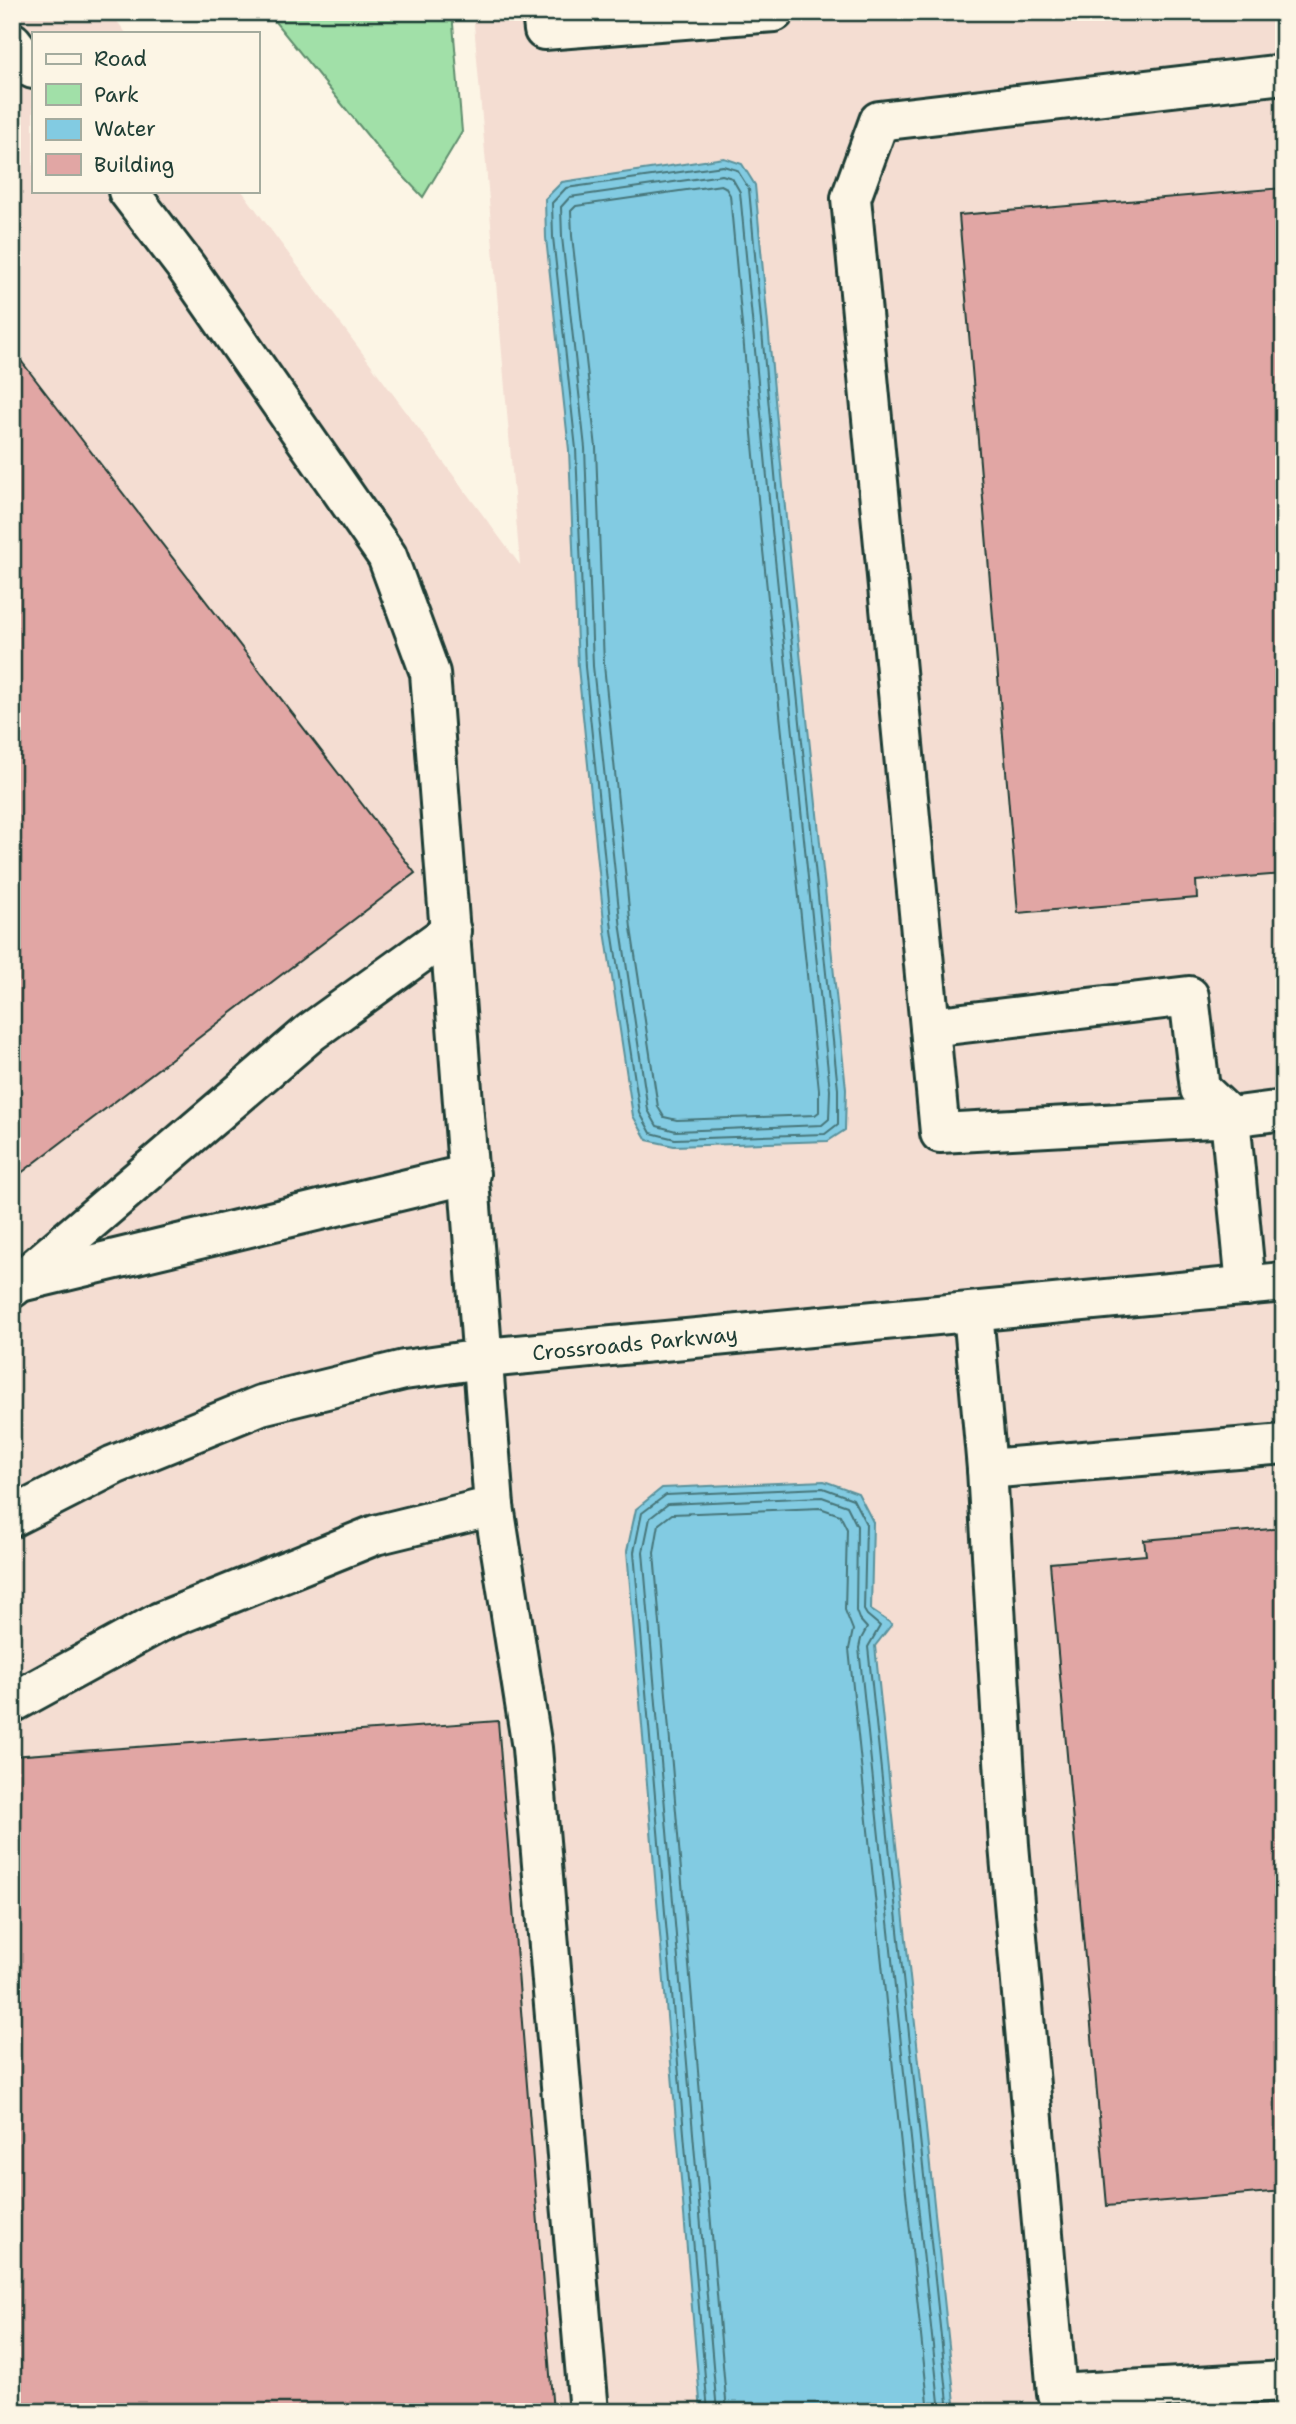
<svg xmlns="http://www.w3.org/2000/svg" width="1296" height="2424" viewBox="0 0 1296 2424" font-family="'Shantell Sans',sans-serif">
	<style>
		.built { fill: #f4ddd2 }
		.green { fill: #a1e0a8; stroke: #608e6e; stroke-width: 2 }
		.water { fill: #82cbe2; stroke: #5a929c; stroke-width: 2 }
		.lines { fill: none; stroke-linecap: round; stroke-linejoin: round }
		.shore { stroke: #47767a; stroke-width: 2 }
		.building { fill: #e1a6a4; stroke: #1f3d34; stroke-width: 2 }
		.minor-casing { stroke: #1f3d34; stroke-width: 44 }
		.minor { stroke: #fcf5e5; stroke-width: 38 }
		.labels { text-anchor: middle; stroke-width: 6; stroke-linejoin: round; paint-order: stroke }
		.street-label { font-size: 21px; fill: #1f3d34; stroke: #fcf5e5 }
	</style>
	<rect width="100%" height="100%" fill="#fcf5e5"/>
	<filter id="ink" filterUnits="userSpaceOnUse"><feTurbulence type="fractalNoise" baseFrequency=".0143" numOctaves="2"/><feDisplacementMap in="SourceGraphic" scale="14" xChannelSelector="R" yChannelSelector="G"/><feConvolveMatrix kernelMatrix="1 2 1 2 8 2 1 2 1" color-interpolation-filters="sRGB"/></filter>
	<g filter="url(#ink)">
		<!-- built -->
		<polygon class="built" points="12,12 110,12 126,33 33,33 33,191 242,191 520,565 473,12 1284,12 1284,2412 12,2412"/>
		<!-- green -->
		<polygon class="green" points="267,12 452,12 462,132 423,197 385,157"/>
		<!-- water -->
		<g class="water">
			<polygon points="724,158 742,164 755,185 787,529 846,1089 845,1130 828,1141 674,1146 647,1140 633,1116 605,931 578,667 569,450 546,238 545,199 562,182"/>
			<polygon points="824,1481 858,1493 873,1522 871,1610 892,1624 875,1646 956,2412 701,2412 627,1551 636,1509 662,1488"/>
		</g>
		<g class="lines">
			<!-- shore -->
			<g class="shore">
				<polygon points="723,166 737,170 749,189 780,529 838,1089 838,1124 825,1134 675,1139 651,1133 640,1113 612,930 585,667 576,449 553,237 552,203 566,188"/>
				<polygon points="722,175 732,178 740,192 772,530 830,1090 829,1119 822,1125 676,1131 657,1126 648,1110 621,929 593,666 585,448 562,237 561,207 570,197"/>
				<polygon points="721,185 725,187 730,195 761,531 819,1090 819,1112 815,1115 677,1120 664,1117 658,1107 631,928 604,665 596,448 572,236 571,211 576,206"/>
				<polyline points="708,2412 634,1552 642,1513 666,1495 823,1488 853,1499 866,1524 864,1610 867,1615 880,1626 868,1647 949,2412"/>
				<polyline points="717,2412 643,1552 650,1518 668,1504 822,1497 847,1506 857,1526 856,1611 859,1619 867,1628 861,1639 859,1648 940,2412"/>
				<polyline points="727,2412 654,1553 659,1524 672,1514 820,1508 840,1515 847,1529 845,1610 853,1630 849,1649 929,2412"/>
			</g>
		</g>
		<!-- building -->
		<g class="building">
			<polygon points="1284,188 1284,874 1196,881 1197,898 1018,913 959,215"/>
			<polygon points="12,349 415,873 12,1180"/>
			<polygon points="1284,1528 1284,2191 1107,2206 1050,1563 1146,1555 1144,1540"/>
			<polygon points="498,1721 553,2412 12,2412 12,1756"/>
		</g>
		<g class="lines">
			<!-- minor casing -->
			<g class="minor-casing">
				<g id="minor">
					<polyline points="542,12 544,30 774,12"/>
					<polyline points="12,42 33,69"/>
					<polyline points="930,1027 1189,996 1200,1089 1230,1117 1284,1110"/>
					<polyline points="24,1281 470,1174"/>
					<polyline points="1246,1286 1230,1117 940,1133 851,198 879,121 1284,74"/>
					<polyline points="12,1288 311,1032 451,931"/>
					<polyline points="973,1312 987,1469 1009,1845 1057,2394 1284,2381"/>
					<polyline points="987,1469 1284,1444"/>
					<polyline points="494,1506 532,1748 589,2412"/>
					<path id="s1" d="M12,1517L114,1465L261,1405L404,1370L496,1357L1284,1282"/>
					<polyline points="12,1703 160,1622 375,1535 494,1506 430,673 387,556 186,267 128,191"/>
				</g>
			</g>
			<!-- minor -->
			<use href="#minor" class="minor"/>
		</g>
	</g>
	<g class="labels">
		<!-- street labels -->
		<g class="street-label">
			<text dy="7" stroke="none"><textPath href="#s1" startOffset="653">Crossroads Parkway</textPath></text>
		</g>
	</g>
	<!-- margin -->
	<rect width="1296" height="2424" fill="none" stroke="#fcf5e5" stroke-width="42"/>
	<rect x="21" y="21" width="1254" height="2382" fill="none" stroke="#1f3d34" stroke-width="2.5" filter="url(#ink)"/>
	<!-- legend -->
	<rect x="32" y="32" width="228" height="161" fill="#fcf5e5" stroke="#a4ab9e" stroke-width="2"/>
	<rect x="46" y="54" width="35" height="10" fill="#fcf5e5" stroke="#a4ab9e" stroke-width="2"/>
	<text x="94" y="66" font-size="21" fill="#1f3d34">Road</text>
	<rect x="46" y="84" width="35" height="21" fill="#a1e0a8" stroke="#a4ab9e" stroke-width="2"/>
	<text x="94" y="102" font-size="21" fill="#1f3d34">Park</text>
	<rect x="46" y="119" width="35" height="21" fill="#82cbe2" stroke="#a4ab9e" stroke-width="2"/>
	<text x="94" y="136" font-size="21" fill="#1f3d34">Water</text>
	<rect x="46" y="154" width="35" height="21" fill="#e1a6a4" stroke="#a4ab9e" stroke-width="2"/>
	<text x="94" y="172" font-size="21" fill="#1f3d34">Building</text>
</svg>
